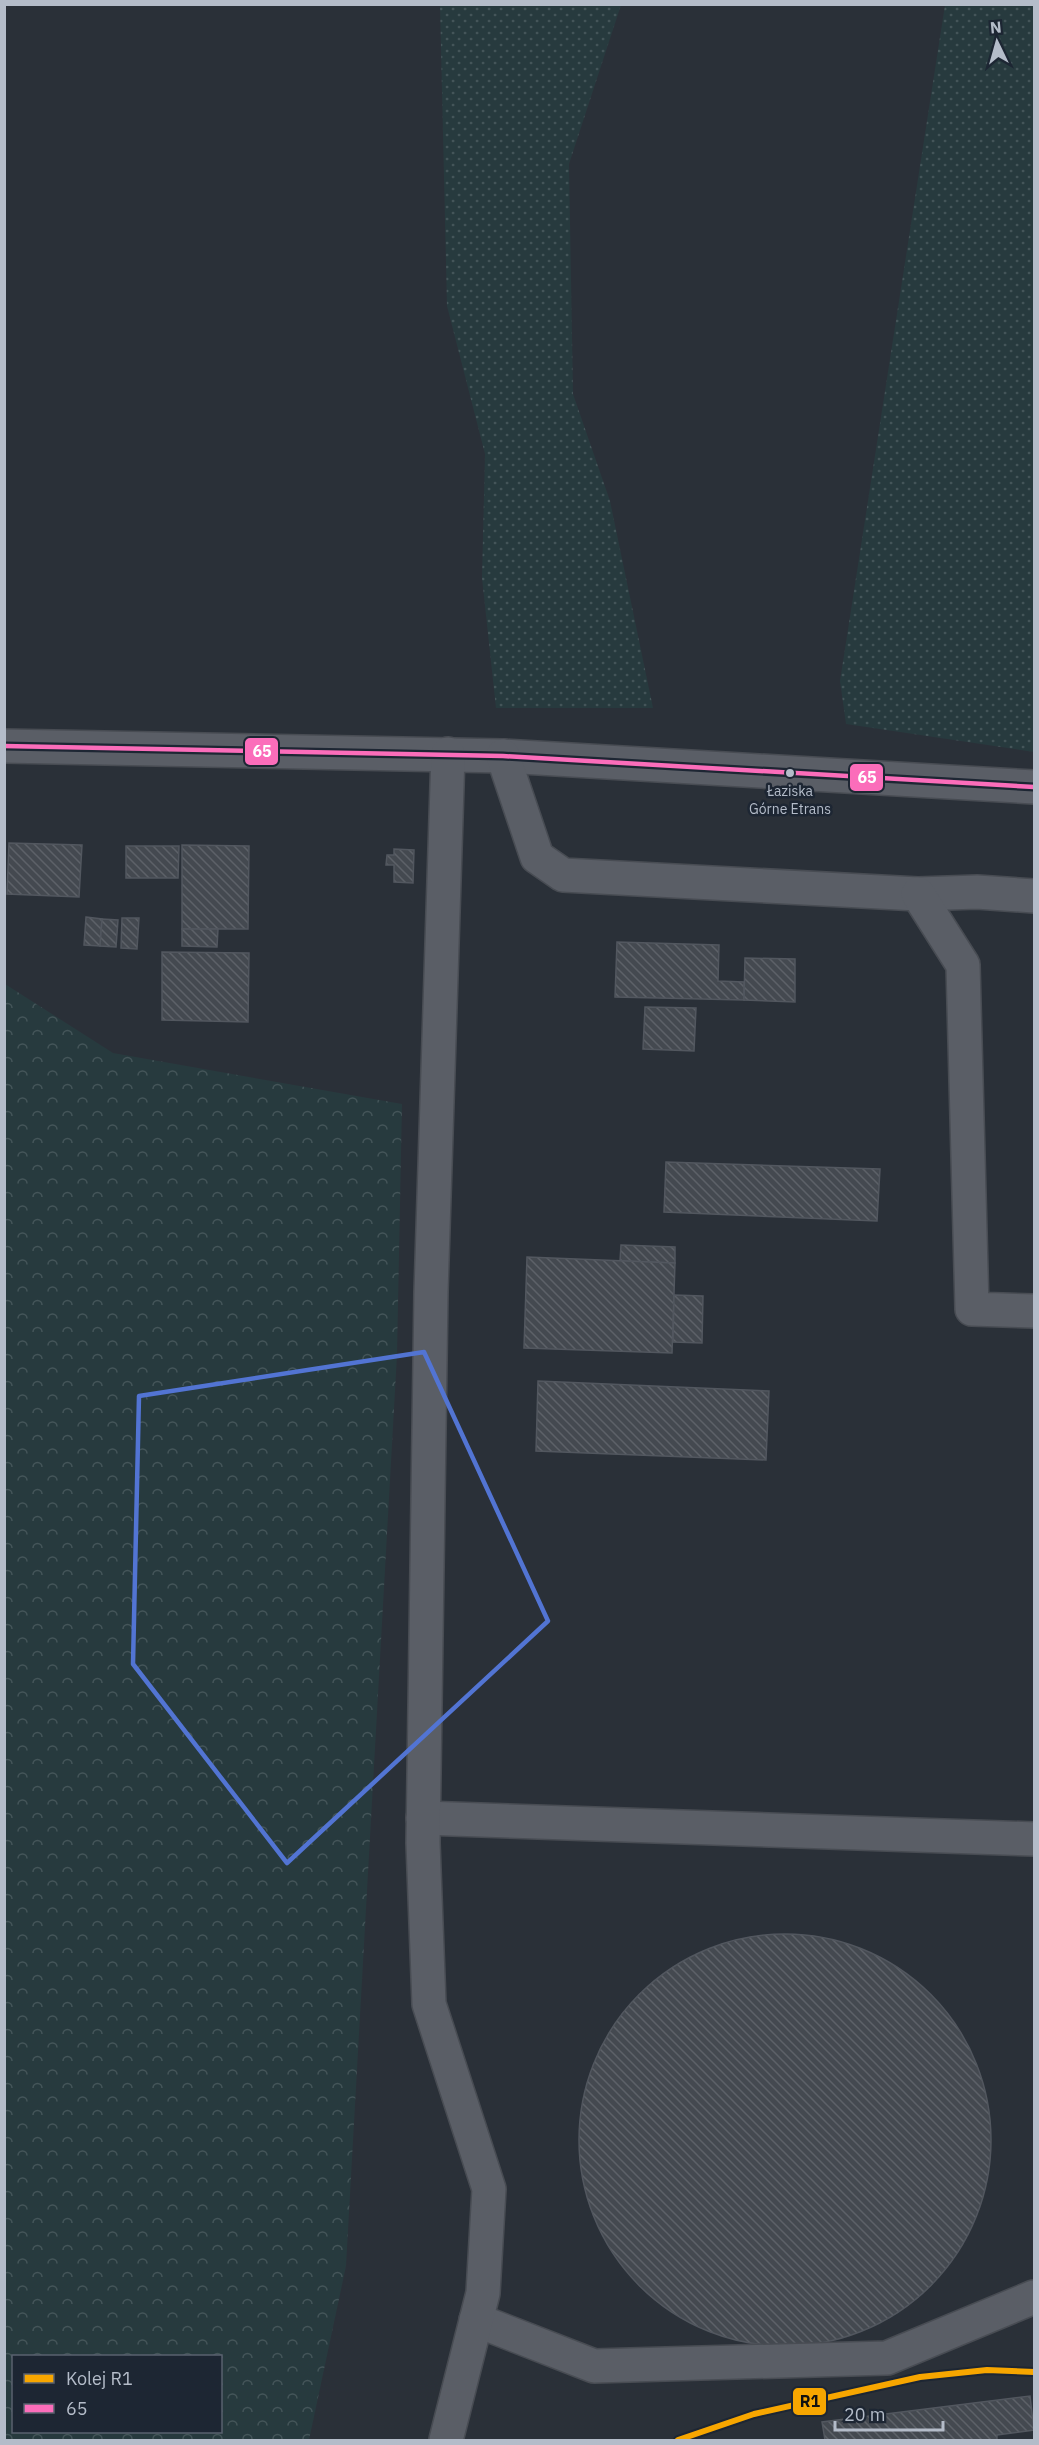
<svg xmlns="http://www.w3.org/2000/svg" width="1039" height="2445" viewBox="0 0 1039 2445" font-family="'IBM Plex Sans',sans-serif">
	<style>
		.grass { fill: url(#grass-dots) }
		.forest { fill: url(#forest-crowns); fill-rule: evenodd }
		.building { fill: url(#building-back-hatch); stroke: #52575f; stroke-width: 1.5 }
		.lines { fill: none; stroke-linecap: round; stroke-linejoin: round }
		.minor-casing { stroke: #484c53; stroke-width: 36 }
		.minor { stroke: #5a5e66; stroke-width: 33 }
		.bus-1-casing { stroke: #1d2633; stroke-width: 9 }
		.bus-1 { stroke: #fb6dba; stroke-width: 4.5 }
		.rail-1-casing { stroke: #1d2633; stroke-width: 10 }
		.rail-1 { stroke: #f7a600; stroke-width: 6 }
		.marked { fill: none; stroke: #5274d3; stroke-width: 4.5; stroke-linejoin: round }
		.bus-dot { fill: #b4bcc9; stroke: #1d2633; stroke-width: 2 }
		.labels { text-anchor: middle; stroke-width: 5; stroke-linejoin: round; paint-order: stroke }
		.bus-label { font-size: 14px; fill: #b4bcc9; stroke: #1d2633 }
		.line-badge { stroke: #1d2633; stroke-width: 2 }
		.badge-label { font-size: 16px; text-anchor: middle; font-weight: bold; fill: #fff }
		.pale-badge-label { font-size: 16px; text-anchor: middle; font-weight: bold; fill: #111 }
	</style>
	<defs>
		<pattern id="grass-dots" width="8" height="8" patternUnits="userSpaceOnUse" patternTransform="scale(1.5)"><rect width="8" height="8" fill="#273a3e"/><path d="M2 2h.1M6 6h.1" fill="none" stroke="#445559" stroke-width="1.8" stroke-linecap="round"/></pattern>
		<pattern id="forest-crowns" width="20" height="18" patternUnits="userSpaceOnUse" patternTransform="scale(1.5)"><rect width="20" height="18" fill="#273a3e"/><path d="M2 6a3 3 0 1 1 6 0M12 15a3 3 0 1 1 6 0" fill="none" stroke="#445559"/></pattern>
		<pattern id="building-back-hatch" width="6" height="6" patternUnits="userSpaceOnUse" patternTransform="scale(1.5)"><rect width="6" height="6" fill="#444950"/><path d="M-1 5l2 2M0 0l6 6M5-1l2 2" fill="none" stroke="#5d6168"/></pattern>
	</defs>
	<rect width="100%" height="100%" fill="#2a3038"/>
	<!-- grass -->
	<g class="grass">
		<polygon points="440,5 621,5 569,164 573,394 610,501 653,708 496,708 482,578 485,454 447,306"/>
		<polygon points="945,5 1034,5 1034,752 846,724 840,681"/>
	</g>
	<!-- forest -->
	<path class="forest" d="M5,984L113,1053L402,1104L397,1355L346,2266L309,2440H5ZM14,2356H220V2432H14Z"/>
	<!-- building -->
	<g class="building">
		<polygon points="9,843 82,845 79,897 7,894"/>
		<polygon points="182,845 249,846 248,929 182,929"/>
		<polygon points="126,846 179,846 178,878 126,878"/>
		<polygon points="394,849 414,850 413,883 394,882 394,865 386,865 387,855 394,855"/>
		<polygon points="86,917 102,919 100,946 84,945"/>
		<polygon points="122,918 139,918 137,949 121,948"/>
		<polygon points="102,919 118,920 116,947 100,946"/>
		<polygon points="182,929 218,929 217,947 182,946"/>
		<polygon points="617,942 719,945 718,981 744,982 744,1000 615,997"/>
		<polygon points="162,952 249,953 248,1022 162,1020"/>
		<polygon points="745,958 795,959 795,1002 744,1000"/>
		<polygon points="645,1007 696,1008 694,1051 643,1049"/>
		<polygon points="666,1162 880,1169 877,1221 664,1212"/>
		<polygon points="621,1245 675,1247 675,1263 620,1261"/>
		<polygon points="527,1257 675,1263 672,1353 524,1348"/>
		<polygon points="674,1295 703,1296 702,1343 673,1342"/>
		<polygon points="538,1381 769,1391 766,1460 536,1451"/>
		<circle cx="785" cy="2140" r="206"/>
		<polygon points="1030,2396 1034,2430 997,2435 997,2440 825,2440 822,2422"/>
	</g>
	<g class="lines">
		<!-- minor casing -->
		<g class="minor-casing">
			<g id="minor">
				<polyline points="4,746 503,756 1034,787"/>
				<polyline points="503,756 537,857 563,875 918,894 977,892 1034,896"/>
				<polyline points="918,894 963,965 972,1309 1034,1311"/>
				<polyline points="423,1818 1034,1839"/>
				<polyline points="476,2320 594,2366 887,2358 1034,2297"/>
				<polyline points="446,2440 483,2293 489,2189 429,2004 423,1843 431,1292 448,754"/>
			</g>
		</g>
		<!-- minor -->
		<use href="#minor" class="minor"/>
		<!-- bus-1 casing -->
		<g class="bus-1-casing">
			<polyline id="bus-1" points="4,746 503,756 1034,787"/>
		</g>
		<!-- bus-1 -->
		<use href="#bus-1" class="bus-1"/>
		<!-- rail-1 casing -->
		<g class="rail-1-casing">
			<polyline id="rail-1" points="678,2440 754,2414 920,2377 987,2370 1034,2372"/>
		</g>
		<!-- rail-1 -->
		<use href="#rail-1" class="rail-1"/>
	</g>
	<!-- marked area -->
	<path class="marked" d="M424,1352L548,1621L287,1863L133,1664L139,1396Z"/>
	<!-- markers -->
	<circle class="bus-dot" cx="790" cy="773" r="5"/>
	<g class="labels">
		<!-- bus labels -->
		<g class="bus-label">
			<text x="790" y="796">Łaziska<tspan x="790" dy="18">Górne Etrans</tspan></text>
		</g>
	</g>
	<g class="line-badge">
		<rect x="244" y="737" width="35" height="29" rx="6" fill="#fb6dba"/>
		<rect x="849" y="763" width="35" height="29" rx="6" fill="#fb6dba"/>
		<rect x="792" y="2387" width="35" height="29" rx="6" fill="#f7a600"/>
	</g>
	<g class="badge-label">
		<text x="262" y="757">65</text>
		<text x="867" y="783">65</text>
	</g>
	<g class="pale-badge-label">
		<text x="810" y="2407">R1</text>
	</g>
	<!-- border -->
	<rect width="1039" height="2445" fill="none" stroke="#b4bcc9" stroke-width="12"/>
	<!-- legend -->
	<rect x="12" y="2355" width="210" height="78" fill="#1d2633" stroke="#59626f" stroke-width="1.5"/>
	<rect x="24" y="2374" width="30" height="9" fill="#f7a600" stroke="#59626f" stroke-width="1.5"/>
	<text x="66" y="2385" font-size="18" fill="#b4bcc9">Kolej R1</text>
	<rect x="24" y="2404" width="30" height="9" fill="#fb6dba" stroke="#59626f" stroke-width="1.5"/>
	<text x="66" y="2415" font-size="18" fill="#b4bcc9">65</text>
	<!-- north arrow -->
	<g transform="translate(997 42) rotate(355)" stroke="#1d2633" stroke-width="4.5" paint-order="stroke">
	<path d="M0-4.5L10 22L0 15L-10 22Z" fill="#b4bcc9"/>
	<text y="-9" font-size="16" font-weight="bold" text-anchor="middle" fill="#b4bcc9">N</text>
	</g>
	<!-- scale -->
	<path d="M835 2421v9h108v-9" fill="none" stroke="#b4bcc9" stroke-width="3"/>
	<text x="844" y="2421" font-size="18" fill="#b4bcc9" stroke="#1d2633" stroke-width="4.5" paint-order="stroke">20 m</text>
</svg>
